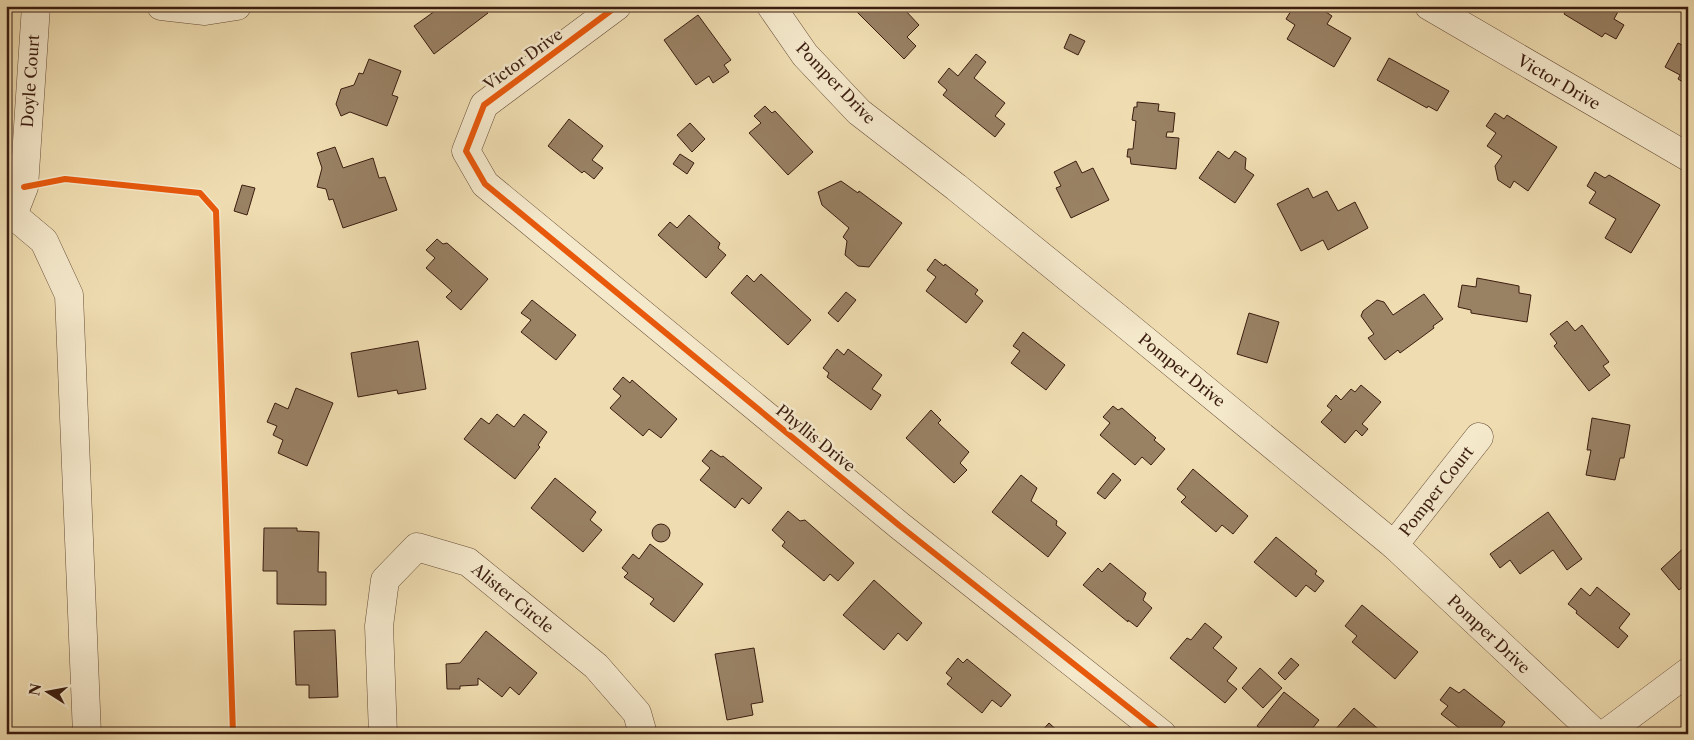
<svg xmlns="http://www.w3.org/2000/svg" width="1694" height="740" viewBox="0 0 1694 740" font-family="'Libre Caslon Text',serif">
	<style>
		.building { fill: #998164; stroke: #3b1d10 }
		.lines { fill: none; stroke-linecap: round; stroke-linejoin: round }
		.minor-casing { stroke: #684d38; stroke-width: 29 }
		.minor { stroke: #f5e9cc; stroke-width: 28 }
		.cycleway-casing { stroke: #f5e9cc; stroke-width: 9 }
		.cycleway { stroke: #e8590c; stroke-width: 6 }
		.labels { text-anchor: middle; stroke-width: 5; stroke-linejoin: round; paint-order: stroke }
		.street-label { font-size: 16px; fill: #3b1d10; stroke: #f5e9cc }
	</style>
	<rect width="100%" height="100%" fill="#efddb1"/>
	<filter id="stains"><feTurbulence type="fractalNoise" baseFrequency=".004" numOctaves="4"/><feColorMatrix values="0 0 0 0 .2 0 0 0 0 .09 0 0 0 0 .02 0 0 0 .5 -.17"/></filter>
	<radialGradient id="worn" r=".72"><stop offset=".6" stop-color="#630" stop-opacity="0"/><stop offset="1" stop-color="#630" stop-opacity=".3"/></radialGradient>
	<!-- building -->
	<g class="building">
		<polygon points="442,6 482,6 488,13 434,54 414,26"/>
		<polygon points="859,6 909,6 905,10 919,25 907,37 916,46 904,59 855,10"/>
		<polygon points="1294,6 1300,6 1307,11 1312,6 1317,6 1332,16 1327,24 1351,38 1334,67 1287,39 1295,25 1286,19"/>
		<polygon points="1562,6 1621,6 1614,19 1624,25 1616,39 1605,33 1602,37 1564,14 1567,9"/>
		<polygon points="698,15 731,60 724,65 729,72 713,83 709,76 696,85 664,40"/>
		<polygon points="1070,34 1085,41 1078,55 1064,48"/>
		<polygon points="1678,43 1688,48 1688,85 1678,79 1680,75 1665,67"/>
		<polygon points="976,54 986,62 974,78 1005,103 995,116 1005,124 995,137 943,95 947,90 938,82 949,68 958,76"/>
		<polygon points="1389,58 1449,91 1437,111 1428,106 1427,108 1377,80"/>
		<polygon points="369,59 401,71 392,95 398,97 387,126 350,112 341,116 336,104 341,89 354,85 359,73 363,74"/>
		<polygon points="1137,102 1159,104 1158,111 1175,113 1173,132 1167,132 1166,137 1179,138 1176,169 1131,164 1130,157 1127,157 1128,149 1133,149 1136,121 1132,120 1134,107 1137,107"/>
		<polygon points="765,106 772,113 775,111 813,152 788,175 749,133 761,123 754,116"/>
		<polygon points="1495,113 1504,119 1507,115 1557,147 1528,191 1514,181 1510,188 1498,180 1495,166 1502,156 1487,146 1496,133 1486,126"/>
		<polygon points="569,119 603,146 592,160 603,168 594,179 584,171 582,173 548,146"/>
		<polygon points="690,123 705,139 692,152 677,135"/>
		<polygon points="335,147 343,168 373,158 379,178 385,177 397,210 343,228 333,199 329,200 326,189 317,187 322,168 317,153"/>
		<polygon points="1218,151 1229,159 1235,151 1246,158 1245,169 1254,175 1235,203 1199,178"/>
		<polygon points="680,154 694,163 687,174 673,164"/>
		<polygon points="1076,161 1082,173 1093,168 1109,200 1071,218 1056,188 1061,186 1054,172"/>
		<polygon points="1595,172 1605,178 1609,175 1660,205 1631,253 1605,238 1616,219 1589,203 1596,192 1587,186"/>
		<polygon points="841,181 858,193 859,191 902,223 869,267 858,266 845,255 847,241 843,237 849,228 822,205 818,192"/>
		<polygon points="242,185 255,188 247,215 234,211"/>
		<polygon points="1308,188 1313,198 1327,191 1338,211 1355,202 1368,228 1328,250 1323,240 1301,251 1277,204"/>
		<polygon points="689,215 720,243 718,248 726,255 706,278 658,235 670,222 677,228"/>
		<polygon points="437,239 443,244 447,243 488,279 461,310 446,297 452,291 426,268 435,258 426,250"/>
		<polygon points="935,259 944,266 945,264 978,290 975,294 983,301 966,323 926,291 936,277 927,270"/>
		<polygon points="761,274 811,320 788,345 731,293 747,275 754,282"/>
		<polygon points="1477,278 1519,286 1519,293 1531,295 1527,322 1471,313 1471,310 1458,307 1462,285 1476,287"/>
		<polygon points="846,292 856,300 838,322 828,313"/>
		<polygon points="1424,294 1443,319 1433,326 1434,328 1400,353 1398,350 1385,360 1368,338 1374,334 1361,316 1363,311 1377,300 1384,302 1393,315"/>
		<polygon points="532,300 576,335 556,360 521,332 531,320 521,313"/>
		<polygon points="1249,313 1279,322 1267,363 1237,354"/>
		<polygon points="1567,321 1575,331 1582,325 1609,362 1603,366 1610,375 1589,391 1554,346 1557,343 1550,334"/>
		<polygon points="1023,332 1065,365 1046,390 1011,363 1020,351 1013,346"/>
		<polygon points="418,341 426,389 398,394 397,390 358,397 351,353"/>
		<polygon points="837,349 844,355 848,349 882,375 872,389 881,395 871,410 827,377 829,373 823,368"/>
		<polygon points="623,377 630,383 632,380 677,419 661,438 649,429 643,436 610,408 621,396 613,389"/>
		<polygon points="1361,385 1381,402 1362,424 1368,429 1362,436 1356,430 1345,443 1321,422 1332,410 1327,406 1336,395 1341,400 1351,389 1355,392"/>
		<polygon points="296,388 333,403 307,466 278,453 283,440 273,435 277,426 267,422 275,403 288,409"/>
		<polygon points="1113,406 1118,410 1122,408 1156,438 1154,440 1165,449 1151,465 1142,457 1135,465 1100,435 1110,423 1103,417"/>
		<polygon points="931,410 941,420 938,423 969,452 960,463 967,470 954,483 906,438"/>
		<polygon points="497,414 514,427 524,414 547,432 538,445 540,447 515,479 464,439 481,418 489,424"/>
		<polygon points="1592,418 1630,425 1624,458 1620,458 1615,480 1586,475 1591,450 1587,450"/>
		<polygon points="711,450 721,457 723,456 762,488 749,504 742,498 735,508 700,480 710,468 702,461"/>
		<polygon points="1193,469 1248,516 1233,534 1222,525 1216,532 1181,502 1186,497 1177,489"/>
		<polygon points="1113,473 1121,480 1105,499 1097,493"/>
		<polygon points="1021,475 1037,488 1031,501 1057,521 1056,525 1066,533 1048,557 992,512"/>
		<polygon points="555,478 596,512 590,520 602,530 583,552 531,508"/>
		<polygon points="788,511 800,521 805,520 854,563 838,581 830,574 824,581 782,546 785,542 772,530"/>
		<polygon points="1548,512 1582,559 1567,570 1553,550 1520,574 1510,560 1500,568 1490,554"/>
		<circle cx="661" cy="533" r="9"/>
		<polygon points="264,528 297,528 297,531 319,532 318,572 326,572 326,605 277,604 277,571 263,571"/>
		<polygon points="1276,537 1317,571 1315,574 1324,581 1315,592 1306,585 1296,597 1254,562"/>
		<polygon points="650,544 703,584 674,622 650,604 654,599 624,577 628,573 622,568 633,554 639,559"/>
		<polygon points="1688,544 1688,588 1685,585 1679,590 1661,569"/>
		<polygon points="1110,563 1146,593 1143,600 1152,608 1137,627 1128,620 1128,622 1083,585 1098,568 1102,572"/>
		<polygon points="874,580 922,623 907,641 898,633 884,650 843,615"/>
		<polygon points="1597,587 1630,614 1619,628 1628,636 1618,648 1576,613 1577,611 1568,604 1581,588 1590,596"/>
		<polygon points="1362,605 1418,652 1395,679 1352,642 1357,636 1345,626"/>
		<polygon points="1205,623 1222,637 1213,648 1237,668 1227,681 1237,689 1225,703 1170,658 1187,638 1191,640"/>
		<polygon points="335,630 338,697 309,698 309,685 296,685 294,631"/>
		<polygon points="486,631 537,673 519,695 510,687 502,697 478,678 478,685 460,686 460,689 447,689 446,664 460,663"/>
		<polygon points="754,648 763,702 751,704 753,715 727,720 715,654"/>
		<polygon points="958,658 963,663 967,659 1011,695 1001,707 992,700 982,713 947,684 952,678 946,673"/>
		<polygon points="1291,658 1299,665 1285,680 1278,673"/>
		<polygon points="1260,668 1282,688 1263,708 1242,688"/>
		<polygon points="1450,687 1459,693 1464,689 1505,722 1496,734 1490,734 1485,730 1482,734 1467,734 1441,714 1448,706 1440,700"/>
		<polygon points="1284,692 1319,720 1312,729 1318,734 1261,733 1263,730 1257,726"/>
		<polygon points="1354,708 1384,734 1338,734 1334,731"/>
		<polygon points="1049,723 1061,734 1039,734"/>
	</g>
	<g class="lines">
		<!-- minor casing -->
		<g class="minor-casing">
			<g id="minor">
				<polyline points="161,6 205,11 237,6"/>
				<polyline points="617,6 484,105 466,151 485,184 900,526 1162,734"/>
				<polyline points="771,6 805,55 859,112 956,187 1124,323 1394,545 1596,734"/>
				<polyline points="1429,6 1688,157"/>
				<polyline points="6,215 13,215 44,241 69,295 87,734"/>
				<polyline points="13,215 24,187 36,6"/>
				<polyline points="1394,545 1479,437"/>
				<polyline points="383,734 379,626 385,580 417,547 468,562 596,666 637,713 643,734"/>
				<polyline points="1605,734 1688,672"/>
			</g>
		</g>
		<!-- minor -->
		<use href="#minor" class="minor"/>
		<!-- cycleway casing -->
		<g class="cycleway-casing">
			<g id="cycleway">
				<polyline points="617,6 484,105 466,151 485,184 900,526 1162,734"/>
				<polyline points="24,187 65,179 200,193 216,211 233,734"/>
			</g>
		</g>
		<!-- cycleway -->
		<use href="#cycleway" class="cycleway"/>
	</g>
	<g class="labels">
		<!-- street labels -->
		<g class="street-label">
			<text transform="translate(523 59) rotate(-36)" y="6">Victor Drive</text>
			<text transform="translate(30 81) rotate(-86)" y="6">Doyle Court</text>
			<text transform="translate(1559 82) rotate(30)" y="6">Victor Drive</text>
			<text transform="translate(836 83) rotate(46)" y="6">Pomper Drive</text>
			<text transform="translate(1182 370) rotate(39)" y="6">Pomper Drive</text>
			<text transform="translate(816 438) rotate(39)" y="6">Phyllis Drive</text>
			<text transform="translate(1436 491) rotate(-52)" y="6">Pomper Court</text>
			<text transform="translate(513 598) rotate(39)" y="6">Alister Circle</text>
			<text transform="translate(1489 634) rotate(43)" y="6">Pomper Drive</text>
		</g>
	</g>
	<!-- margin -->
	<rect width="1694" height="740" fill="none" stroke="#efddb1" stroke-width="25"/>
	<rect x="8" y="8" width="1679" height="725" fill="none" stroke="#3b1d10" stroke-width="2.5"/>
	<rect x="12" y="12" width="1669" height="715" fill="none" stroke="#3b1d10"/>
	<!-- north arrow -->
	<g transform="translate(48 692) rotate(281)" stroke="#f5e9cc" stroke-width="4" paint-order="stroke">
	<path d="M0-4L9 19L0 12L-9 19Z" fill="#3b1d10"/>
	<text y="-8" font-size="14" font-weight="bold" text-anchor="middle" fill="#3b1d10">N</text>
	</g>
	<rect width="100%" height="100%" filter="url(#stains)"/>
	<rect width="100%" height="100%" fill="url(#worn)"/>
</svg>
